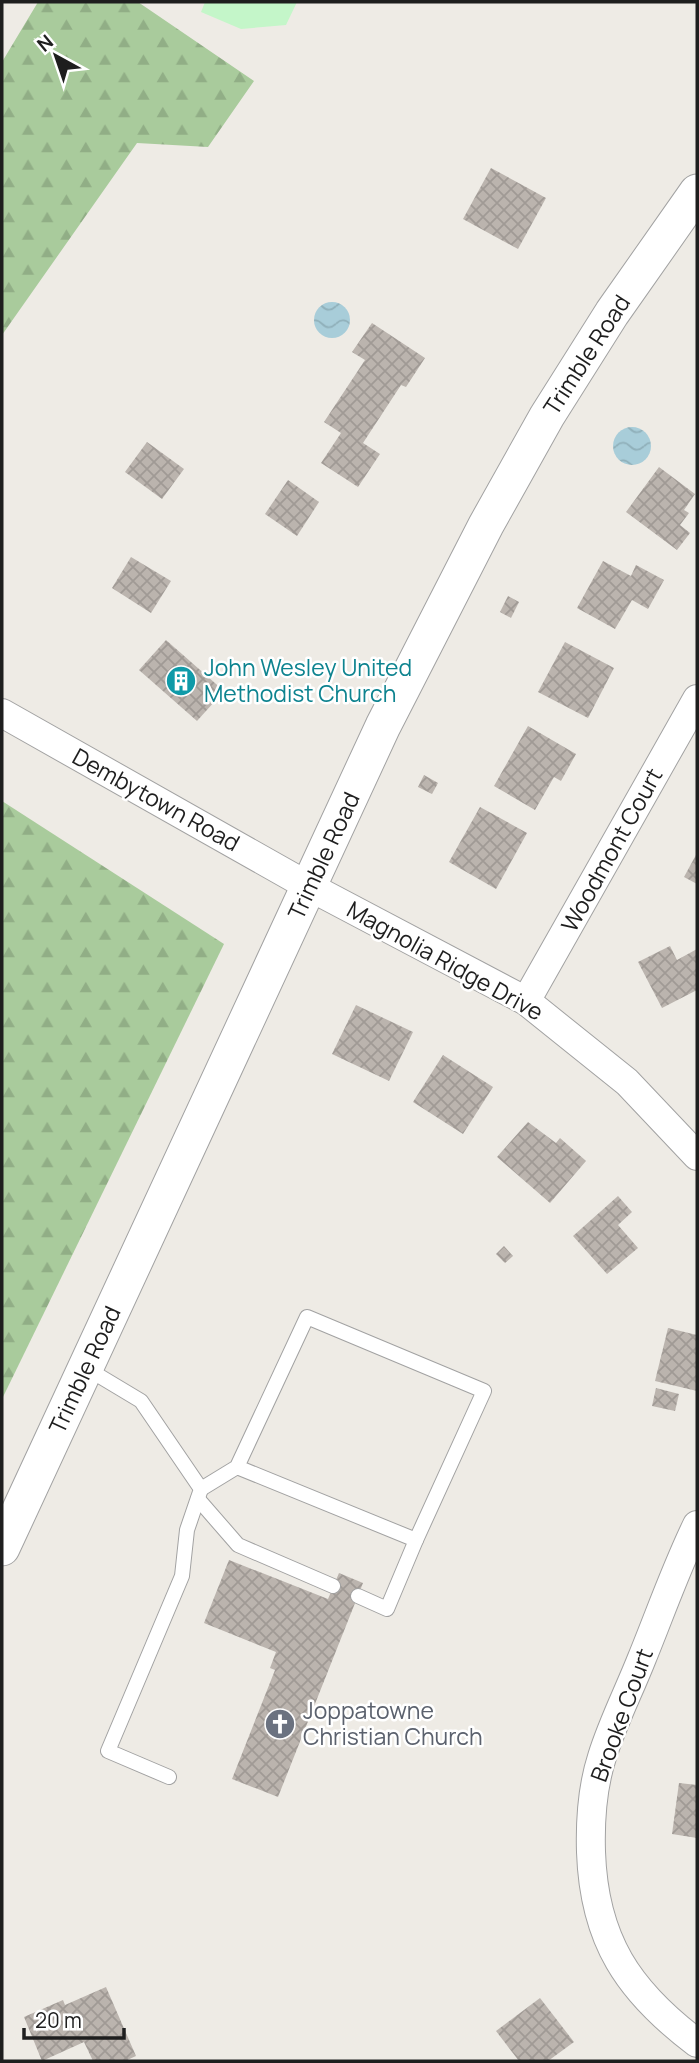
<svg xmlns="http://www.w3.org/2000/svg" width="699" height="2063" viewBox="0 0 699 2063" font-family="Manrope,sans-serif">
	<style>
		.forest { fill: url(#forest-firs) }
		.park { fill: #c4f6c9 }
		.water { fill: url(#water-waves) }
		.building { fill: url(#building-cross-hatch) }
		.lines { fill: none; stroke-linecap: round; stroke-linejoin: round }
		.service-casing { stroke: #a2a2a2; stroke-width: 16 }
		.minor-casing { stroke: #a2a2a2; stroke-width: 30 }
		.tertiary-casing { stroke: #a2a2a2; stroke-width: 37 }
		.service { stroke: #fff; stroke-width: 14 }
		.minor { stroke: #fff; stroke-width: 28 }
		.tertiary { stroke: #fff; stroke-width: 35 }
		.labels { text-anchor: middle; stroke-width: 5; stroke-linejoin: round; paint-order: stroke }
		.street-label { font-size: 23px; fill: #1e1e1e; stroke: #fff }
		.culture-label { font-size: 23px; fill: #0d838f; stroke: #fff; text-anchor: start }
		.worship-label { font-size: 23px; fill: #5b616d; stroke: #fff; text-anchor: start }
	</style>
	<defs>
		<pattern id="forest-firs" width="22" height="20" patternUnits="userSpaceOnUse" patternTransform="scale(1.75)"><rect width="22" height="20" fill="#a9cb9c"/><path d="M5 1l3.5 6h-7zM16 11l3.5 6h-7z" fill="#91ae86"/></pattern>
		<pattern id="water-waves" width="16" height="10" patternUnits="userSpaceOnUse" patternTransform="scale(1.75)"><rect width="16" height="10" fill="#a8cdd9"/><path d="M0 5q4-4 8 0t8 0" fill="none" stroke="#90b0ba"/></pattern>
		<pattern id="building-cross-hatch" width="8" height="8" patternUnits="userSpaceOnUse" patternTransform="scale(1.75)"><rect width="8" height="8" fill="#bbb4ae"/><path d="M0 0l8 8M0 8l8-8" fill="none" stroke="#a09a95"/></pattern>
	</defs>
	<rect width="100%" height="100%" fill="#eeebe5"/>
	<!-- forest -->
	<g class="forest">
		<polygon points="38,2 138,2 254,81 208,147 137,143 2,335 2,62"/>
		<polygon points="2,801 224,944 2,1399"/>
	</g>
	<!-- park -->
	<polygon class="park" points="205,2 297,2 286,25 241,29 201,12"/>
	<!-- water -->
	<g class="water">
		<circle cx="332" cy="320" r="18"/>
		<circle cx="632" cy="446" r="19"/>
	</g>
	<!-- building -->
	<g class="building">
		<polygon points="491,168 546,198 518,249 463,219"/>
		<polygon points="372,323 425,358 406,387 401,385 363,443 380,454 358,487 321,463 341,433 324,422 365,360 352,352"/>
		<polygon points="147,442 184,469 162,499 125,472"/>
		<polygon points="659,467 695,494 684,510 689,513 680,525 690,533 677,550 626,512"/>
		<polygon points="288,480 319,502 297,536 265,514"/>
		<polygon points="131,557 171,581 151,613 112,588"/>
		<polygon points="603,561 631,576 636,565 664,580 648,609 632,600 615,629 577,608"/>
		<polygon points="508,596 519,602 511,618 500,612"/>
		<polygon points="166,640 224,691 197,721 139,670"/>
		<polygon points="565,642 614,668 588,718 538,692"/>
		<polygon points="528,726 576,754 561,781 554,777 535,810 494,786"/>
		<polygon points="424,775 438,783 432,794 418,787"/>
		<polygon points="480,807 527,833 496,889 449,862"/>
		<polygon points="697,853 697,884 684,877"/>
		<polygon points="670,946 677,960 697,949 697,990 662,1008 638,962"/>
		<polygon points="356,1005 413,1032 389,1081 332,1054"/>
		<polygon points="443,1055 493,1087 463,1134 413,1102"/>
		<polygon points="528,1122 556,1143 560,1138 586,1161 550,1203 497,1157"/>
		<polygon points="618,1196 632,1212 618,1225 638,1248 607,1274 573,1236"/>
		<polygon points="504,1246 513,1256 505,1263 496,1254"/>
		<polygon points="668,1328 697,1335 697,1391 655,1381"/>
		<polygon points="656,1388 679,1394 675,1411 652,1406"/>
		<polygon points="229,1560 328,1599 339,1573 363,1583 278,1797 232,1779 275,1670 270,1668 276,1652 204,1623"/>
		<polygon points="679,1783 697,1785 697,1838 672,1834"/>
		<polygon points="106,1987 136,2056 125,2061 93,2061 84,2042 42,2061 24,2017 63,2000 65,2005"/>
		<polygon points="540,1998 574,2042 548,2061 519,2061 496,2031"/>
	</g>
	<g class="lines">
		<!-- service casing -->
		<g class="service-casing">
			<g id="service">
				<polyline points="86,1368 141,1401 201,1489 187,1530 182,1576 108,1751 169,1777"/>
				<polyline points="201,1489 237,1467 307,1317 484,1391 416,1540 237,1467"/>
				<polyline points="198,1499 238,1545 333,1586"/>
				<polyline points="358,1596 387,1609 416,1540"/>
			</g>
		</g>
		<!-- minor casing -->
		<g class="minor-casing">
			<g id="minor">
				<polyline points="2,713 310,887 526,1001 627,1082 697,1156"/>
				<polyline points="526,1001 697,699"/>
				<path d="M697,1525C676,1568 660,1614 642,1658C629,1691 612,1724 602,1757C592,1788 590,1819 591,1852C594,1940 628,1991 697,2043"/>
			</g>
		</g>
		<!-- tertiary casing -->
		<g class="tertiary-casing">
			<polyline id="tertiary" points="2,1548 383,726 486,525 547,416 612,313 697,192"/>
		</g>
		<!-- service -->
		<use href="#service" class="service"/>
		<!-- minor -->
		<use href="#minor" class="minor"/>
		<!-- tertiary -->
		<use href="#tertiary" class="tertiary"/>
	</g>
	<!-- icons -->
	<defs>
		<g id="building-disc" transform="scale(1.575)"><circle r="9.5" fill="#0f9aa8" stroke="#fff"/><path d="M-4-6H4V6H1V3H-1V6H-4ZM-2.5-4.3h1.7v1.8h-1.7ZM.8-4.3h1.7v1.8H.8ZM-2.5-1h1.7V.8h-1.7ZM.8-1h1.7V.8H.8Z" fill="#fff"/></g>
		<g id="church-disc" transform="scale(1.575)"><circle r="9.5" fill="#6b7280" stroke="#fff"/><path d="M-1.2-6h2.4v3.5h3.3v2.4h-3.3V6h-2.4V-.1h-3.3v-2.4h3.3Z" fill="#fff"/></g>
	</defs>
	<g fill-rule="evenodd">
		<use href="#building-disc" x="181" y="681"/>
		<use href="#church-disc" x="280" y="1724"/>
	</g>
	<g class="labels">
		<!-- street labels -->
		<g class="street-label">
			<text transform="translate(587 355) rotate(-57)" y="8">Trimble Road</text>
			<text transform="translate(156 800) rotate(29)" y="8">Dembytown Road</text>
			<text transform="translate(612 850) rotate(-61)" y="8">Woodmont Court</text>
			<text transform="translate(324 856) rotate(-65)" y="8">Trimble Road</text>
			<text transform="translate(445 961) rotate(29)" y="8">Magnolia Ridge Drive</text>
			<text transform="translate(85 1370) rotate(-65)" y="8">Trimble Road</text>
			<text transform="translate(622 1715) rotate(-70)" y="8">Brooke Court</text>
		</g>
		<!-- culture labels -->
		<g class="culture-label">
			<text x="204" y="676">John Wesley United<tspan x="204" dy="26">Methodist Church</tspan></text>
		</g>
		<!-- worship labels -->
		<g class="worship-label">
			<text x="303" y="1719">Joppatowne<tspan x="303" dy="26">Christian Church</tspan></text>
		</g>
	</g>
	<!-- border -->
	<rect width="699" height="2063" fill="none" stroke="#1e1e1e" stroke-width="7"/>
	<!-- north arrow -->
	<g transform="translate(56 56) rotate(320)" stroke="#ffffff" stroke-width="5" paint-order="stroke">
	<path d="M0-5L12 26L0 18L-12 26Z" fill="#1e1e1e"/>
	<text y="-10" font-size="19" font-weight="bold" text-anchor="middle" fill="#1e1e1e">N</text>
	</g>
	<!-- scale -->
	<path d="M24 2028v10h100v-10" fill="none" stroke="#1e1e1e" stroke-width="3.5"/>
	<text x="35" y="2028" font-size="21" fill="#1e1e1e" stroke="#ffffff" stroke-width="5" paint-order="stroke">20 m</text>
</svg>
